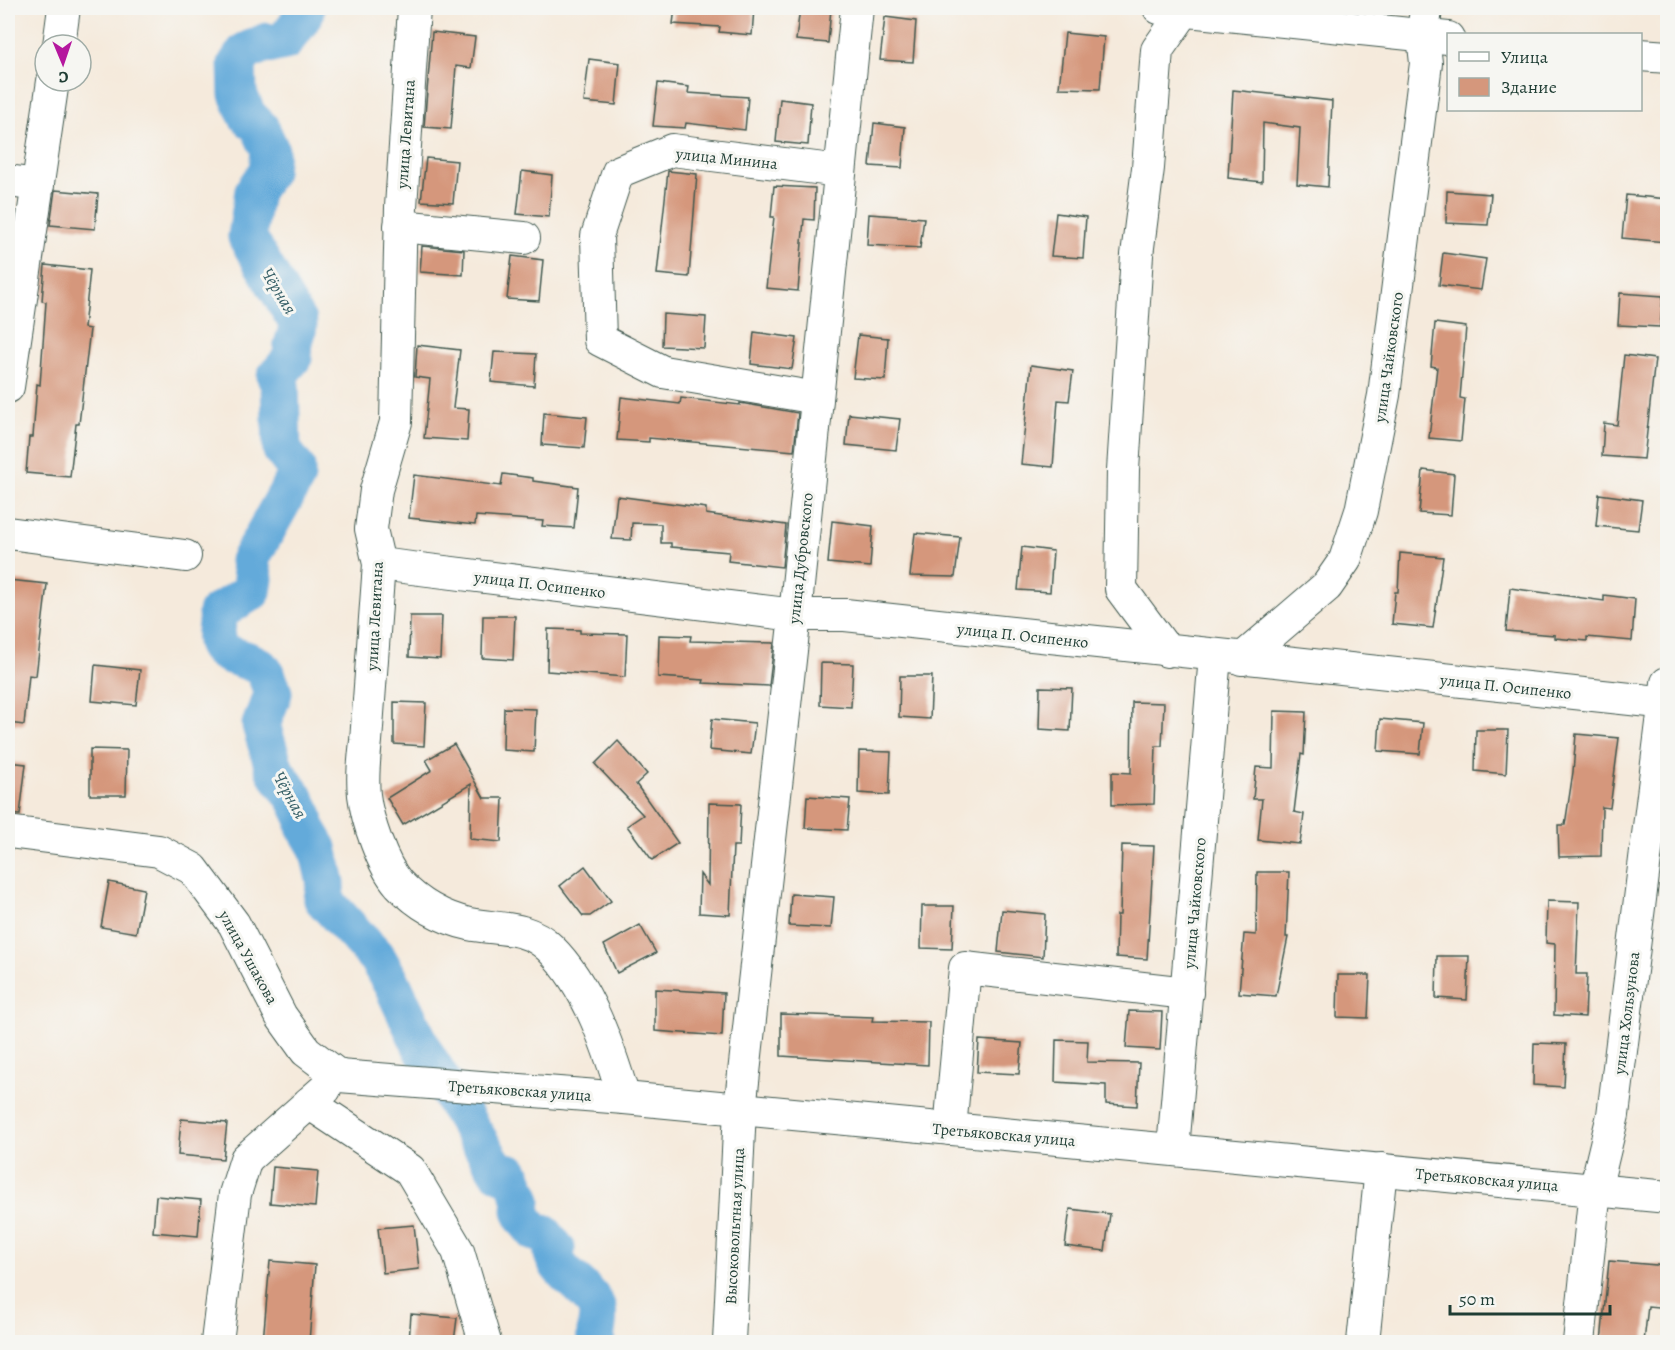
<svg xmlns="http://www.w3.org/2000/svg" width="1675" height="1350" viewBox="0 0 1675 1350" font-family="Alegreya,serif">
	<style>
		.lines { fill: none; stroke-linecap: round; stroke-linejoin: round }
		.river { stroke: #64aada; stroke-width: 39 }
		.building { fill: #d5977c }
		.minor-casing { stroke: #3f574d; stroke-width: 34 }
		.minor { stroke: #fff; stroke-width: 32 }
		.labels { text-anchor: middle; stroke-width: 6; stroke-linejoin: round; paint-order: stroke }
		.street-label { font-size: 16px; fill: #1f3d34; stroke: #f6f6f2 }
		.water-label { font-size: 18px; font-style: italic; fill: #345e66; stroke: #f6f6f2 }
	</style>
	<rect width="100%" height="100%" fill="#f6f6f2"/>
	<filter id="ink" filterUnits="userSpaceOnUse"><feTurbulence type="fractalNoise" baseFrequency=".0167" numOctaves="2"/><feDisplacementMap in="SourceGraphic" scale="12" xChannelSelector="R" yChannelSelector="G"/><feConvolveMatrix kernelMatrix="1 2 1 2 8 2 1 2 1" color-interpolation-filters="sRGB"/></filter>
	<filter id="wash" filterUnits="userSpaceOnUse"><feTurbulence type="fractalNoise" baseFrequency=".008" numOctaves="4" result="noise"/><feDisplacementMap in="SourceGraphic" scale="24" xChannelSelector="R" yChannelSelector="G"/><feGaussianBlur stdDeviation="1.35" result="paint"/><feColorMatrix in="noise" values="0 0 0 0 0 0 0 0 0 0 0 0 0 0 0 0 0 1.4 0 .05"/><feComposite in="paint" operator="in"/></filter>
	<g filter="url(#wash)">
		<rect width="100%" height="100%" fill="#f5eadc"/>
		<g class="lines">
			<!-- river -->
			<path class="river" d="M306,8C303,20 292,30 285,41L271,44L267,42L245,52L237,64L238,94L247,115L260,128L270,150L268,171L254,191L247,237L298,323C298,336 290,344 293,357L276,377L280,385L282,450L296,468V477L249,561L254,579L252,591L217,613C219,623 213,635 217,645C223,658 249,657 261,668C267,673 270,686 273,693L261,725L275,771L295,798L304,816L305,826L318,848L326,883L323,899L377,958L392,984L424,1052L497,1170L502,1173L506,1172L511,1173L522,1200L521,1210L525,1220L535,1232L544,1234L556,1249L553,1254C560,1278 590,1287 597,1309C600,1319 594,1332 596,1342"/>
		</g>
		<g id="blocks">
			<!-- building -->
			<g class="building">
				<polygon points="675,8 754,8 752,35 719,32 720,27 673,24"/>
				<polygon points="800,8 831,8 828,43 796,40"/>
				<polygon points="885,17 916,21 913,62 880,60"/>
				<polygon points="432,32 475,37 471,68 456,66 451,129 424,127"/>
				<polygon points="1065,33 1104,37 1100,89 1059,88"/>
				<polygon points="589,59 620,63 616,105 584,102"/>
				<polygon points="658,83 689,87 688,93 748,97 745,130 686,123 685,128 653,126"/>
				<polygon points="1233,90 1332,101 1328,187 1297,184 1300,128 1263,123 1262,182 1228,178"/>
				<polygon points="780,99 811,103 808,145 776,142"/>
				<polygon points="874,123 905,127 902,168 870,166"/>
				<polygon points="426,158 457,161 453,203 421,201"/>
				<polygon points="522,171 552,175 549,217 517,214"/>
				<polygon points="668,171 697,174 689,277 657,274"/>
				<polygon points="774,186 815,188 814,220 804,219 798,291 766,288 774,217 771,217"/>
				<polygon points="55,190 98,194 95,229 50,225"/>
				<polygon points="1447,191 1491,194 1488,225 1446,223"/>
				<polygon points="1626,195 1668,199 1666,242 1622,238"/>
				<polygon points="1056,213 1086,217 1083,258 1051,256"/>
				<polygon points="869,214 924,218 920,248 867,245"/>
				<polygon points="422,246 464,250 463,275 420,272"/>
				<polygon points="1443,253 1486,259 1481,290 1439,285"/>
				<polygon points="512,256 543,260 539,301 507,299"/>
				<polygon points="45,265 90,270 84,328 90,329 79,424 76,424 70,477 26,473 29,437 33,437 37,384 40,385 46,302 42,301"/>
				<polygon points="1620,293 1663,296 1660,327 1618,325"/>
				<polygon points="663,314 706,317 704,348 662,346"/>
				<polygon points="1435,323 1466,327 1460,398 1465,399 1461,441 1429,438 1437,367 1431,366"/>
				<polygon points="754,332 797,338 792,369 751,364"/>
				<polygon points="858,335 888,338 885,380 853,378"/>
				<polygon points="417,345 460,350 453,408 469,409 467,441 424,438 430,379 415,377"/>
				<polygon points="494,352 536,354 534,386 491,382"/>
				<polygon points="1624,355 1655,359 1644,459 1602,456 1604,423 1617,425"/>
				<polygon points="1031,365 1073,371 1069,401 1058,400 1053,467 1021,464"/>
				<polygon points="621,397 680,404 681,398 740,405 740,403 798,413 794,451 649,438 649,442 617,440"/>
				<polygon points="544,413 587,417 584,448 542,445"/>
				<polygon points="849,414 900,419 896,450 846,445"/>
				<polygon points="1423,470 1454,474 1451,515 1419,513"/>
				<polygon points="503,474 533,478 533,481 578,487 574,528 542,526 543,521 476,516 475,525 409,518 414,475 501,486"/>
				<polygon points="1599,494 1642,500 1638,530 1596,526"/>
				<polygon points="617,496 706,508 706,514 786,525 782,567 728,561 729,552 671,547 671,543 661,543 661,524 632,523 631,540 612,539"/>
				<polygon points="832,521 873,526 870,567 828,563"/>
				<polygon points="915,533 960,537 955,577 910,576"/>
				<polygon points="1022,547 1053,551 1050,592 1018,590"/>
				<polygon points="1400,553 1443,557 1433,628 1392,624 1395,592 1398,592"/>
				<polygon points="8,580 47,584 36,676 29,675 24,725 8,723"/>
				<polygon points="1510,588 1604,601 1604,595 1635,599 1632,641 1587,637 1587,641 1555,638 1555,635 1506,631"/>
				<polygon points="410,616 442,616 440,659 409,657"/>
				<polygon points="483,616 515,616 513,660 482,658"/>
				<polygon points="548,629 580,630 580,633 627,634 625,677 547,671"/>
				<polygon points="659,635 691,636 690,641 774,643 769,686 703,683 704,680 658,677"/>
				<polygon points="821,663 853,664 851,707 820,705"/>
				<polygon points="95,665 140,670 136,705 92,701"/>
				<polygon points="900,676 932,676 930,719 899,717"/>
				<polygon points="1040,687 1072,688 1070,731 1039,729"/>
				<polygon points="394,702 426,703 424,746 394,744"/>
				<polygon points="1132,702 1164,703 1162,746 1156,746 1154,804 1112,805 1112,772 1131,773"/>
				<polygon points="504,708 536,709 534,752 503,750"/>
				<polygon points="1274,711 1306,712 1304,755 1301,754 1294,812 1304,814 1300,844 1258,840 1262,799 1253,799 1256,767 1273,768"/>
				<polygon points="712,719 755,723 751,754 709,750"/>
				<polygon points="1380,719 1423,723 1420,754 1378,751"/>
				<polygon points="1476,730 1508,730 1506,774 1475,771"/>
				<polygon points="1576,734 1619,738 1610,808 1602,807 1601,856 1559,857 1558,825 1565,825 1573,772"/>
				<polygon points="618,741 647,774 636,784 678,843 652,860 627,826 643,815 595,764"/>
				<polygon points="454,744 484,798 503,798 501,842 470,839 471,784 403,825 387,798 432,770 426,760"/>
				<polygon points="90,749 127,750 126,795 90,795"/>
				<polygon points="859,751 891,752 889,795 858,793"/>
				<polygon points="8,762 26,764 20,815 8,814"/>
				<polygon points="807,796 850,799 847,830 805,828"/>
				<polygon points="709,803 741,804 739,846 733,846 730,915 699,913 700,874 708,885"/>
				<polygon points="1122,845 1154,846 1147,959 1116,957 1117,915 1120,915"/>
				<polygon points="585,866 611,901 590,916 583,916 560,886"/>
				<polygon points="1257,872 1289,872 1286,937 1288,937 1276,996 1239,993 1244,934 1256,935"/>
				<polygon points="109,882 144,889 136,933 101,927"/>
				<polygon points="791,894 834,897 831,928 789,926"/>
				<polygon points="1547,901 1579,902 1576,974 1587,974 1585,1017 1554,1015 1555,944 1546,943"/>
				<polygon points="922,906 954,906 952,949 921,948"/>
				<polygon points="1002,910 1045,914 1043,957 998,952"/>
				<polygon points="640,925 656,953 617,973 604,945"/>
				<polygon points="1437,956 1469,956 1467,1000 1436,998"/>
				<polygon points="1338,975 1370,975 1368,1018 1337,1017"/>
				<polygon points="655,989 724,993 722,1036 655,1031"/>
				<polygon points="1129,1011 1162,1012 1160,1050 1126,1048"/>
				<polygon points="781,1014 873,1017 872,1021 929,1022 928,1065 781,1056"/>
				<polygon points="979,1040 1022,1043 1019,1074 977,1072"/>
				<polygon points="1056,1040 1088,1041 1087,1062 1139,1063 1137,1106 1106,1104 1106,1085 1055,1082"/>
				<polygon points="1534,1043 1566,1044 1564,1087 1533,1085"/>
				<polygon points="181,1119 227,1123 223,1159 178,1155"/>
				<polygon points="273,1167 318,1171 315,1207 270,1203"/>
				<polygon points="156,1196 201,1200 198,1236 153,1232"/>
				<polygon points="1070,1209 1110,1214 1105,1251 1065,1246"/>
				<polygon points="414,1225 419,1269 383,1273 378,1228"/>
				<polygon points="270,1261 315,1265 309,1342 263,1342"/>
				<polygon points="1609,1261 1668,1266 1668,1308 1648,1306 1644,1342 1601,1342"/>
				<polygon points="411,1314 457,1318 454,1342 409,1342"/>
			</g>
		</g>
	</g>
	<g filter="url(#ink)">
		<use href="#blocks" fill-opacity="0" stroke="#3f574d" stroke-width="1.5"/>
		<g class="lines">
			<!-- minor casing -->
			<g class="minor-casing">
				<g id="minor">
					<path d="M414,8L401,207L396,422L376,490L371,529L379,564L366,741C364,759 362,777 364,795C367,820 382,865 399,884C418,904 443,918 469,924C498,930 527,925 550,948C588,985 609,1048 624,1098"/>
					<polyline points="1159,8 1448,38"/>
					<polyline points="59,45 64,8"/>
					<polyline points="1640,55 1668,57"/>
					<polyline points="8,181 38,185"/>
					<polyline points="400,226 524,238"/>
					<polyline points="8,387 53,81"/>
					<polyline points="817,398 663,372 600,340 597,236 618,172 672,150 840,171"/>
					<polyline points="8,533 185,556"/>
					<polyline points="379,564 795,615 845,615 1668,703"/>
					<polyline points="1167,651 1121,589 1123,470 1137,255 1148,168 1157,50 1185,10"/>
					<polyline points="1242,659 1327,586 1345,560 1361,511 1384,395 1426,63 1423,36 1426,8"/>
					<polyline points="8,832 159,851 193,869 234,924 281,1016 306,1051 339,1076"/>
					<polyline points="339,1076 624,1098 1668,1197"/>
					<polyline points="309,1103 410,1170 458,1251 485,1342"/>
					<polyline points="950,1129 965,968 1187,993"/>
					<polyline points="1173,1149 1215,656"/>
					<polyline points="217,1342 235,1194 246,1159 325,1089"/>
					<polyline points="729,1342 740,1109 795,615 857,8"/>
					<polyline points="1363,1342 1381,1169"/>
					<polyline points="1579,1342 1595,1190 1613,1115 1667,683"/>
				</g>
			</g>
			<!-- minor -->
			<use href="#minor" class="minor"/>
		</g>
	</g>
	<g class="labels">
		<!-- street labels -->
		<g class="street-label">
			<text transform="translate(405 134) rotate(-86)" y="6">улица Левитана</text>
			<text transform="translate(727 158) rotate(6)" y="6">улица Минина</text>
			<text transform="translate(1388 357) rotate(-82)" y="6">улица Чайковского</text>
			<text transform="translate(800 558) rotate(-84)" y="6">улица Дубровского</text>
			<text transform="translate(540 584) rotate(7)" y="6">улица П. Осипенко</text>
			<text transform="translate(374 616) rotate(-87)" y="6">улица Левитана</text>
			<text transform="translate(1023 635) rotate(6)" y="6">улица П. Осипенко</text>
			<text transform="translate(1506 686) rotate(6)" y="6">улица П. Осипенко</text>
			<text transform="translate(1194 903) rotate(-85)" y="6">улица Чайковского</text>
			<text transform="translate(249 957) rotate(61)" y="6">улица Ушакова</text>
			<text transform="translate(1626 1013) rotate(-83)" y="6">улица Хользунова</text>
			<text transform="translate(520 1090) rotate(4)" y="6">Третьяковская улица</text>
			<text transform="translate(1004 1134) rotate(5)" y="6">Третьяковская улица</text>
			<text transform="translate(1487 1179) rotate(5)" y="6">Третьяковская улица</text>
			<text transform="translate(734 1226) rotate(-87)" y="6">Высоковольтная улица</text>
		</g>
		<!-- water labels -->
		<g class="water-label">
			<text transform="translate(279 291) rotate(59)" y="6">Чёрная</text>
			<text transform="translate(290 795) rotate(61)" y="6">Чёрная</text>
		</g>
	</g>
	<!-- margin -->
	<rect width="1675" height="1350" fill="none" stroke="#f6f6f2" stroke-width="30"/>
	<!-- legend -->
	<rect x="1447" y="33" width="195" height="78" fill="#f6f6f2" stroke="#a0aca6" stroke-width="1.5"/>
	<rect x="1459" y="52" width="30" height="9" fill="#ffffff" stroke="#a0aca6" stroke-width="1.5"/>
	<text x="1501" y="63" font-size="18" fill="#1f3d34">Улица</text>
	<rect x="1459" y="78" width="30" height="18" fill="#d5977c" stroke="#a0aca6" stroke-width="1.5"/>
	<text x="1501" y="93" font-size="18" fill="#1f3d34">Здание</text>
	<!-- north arrow -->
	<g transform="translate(63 63) rotate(178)"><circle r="28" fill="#f6f6f2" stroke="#a0aca6" stroke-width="1.5"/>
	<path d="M0-4.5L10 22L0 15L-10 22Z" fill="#b5179e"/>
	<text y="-9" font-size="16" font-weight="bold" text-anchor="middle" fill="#1f3d34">С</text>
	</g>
	<!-- scale -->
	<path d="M1450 1305v9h160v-9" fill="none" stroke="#1f3d34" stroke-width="3"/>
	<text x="1459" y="1305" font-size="18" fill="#1f3d34" stroke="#f6f6f2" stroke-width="4.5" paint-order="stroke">50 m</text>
</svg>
